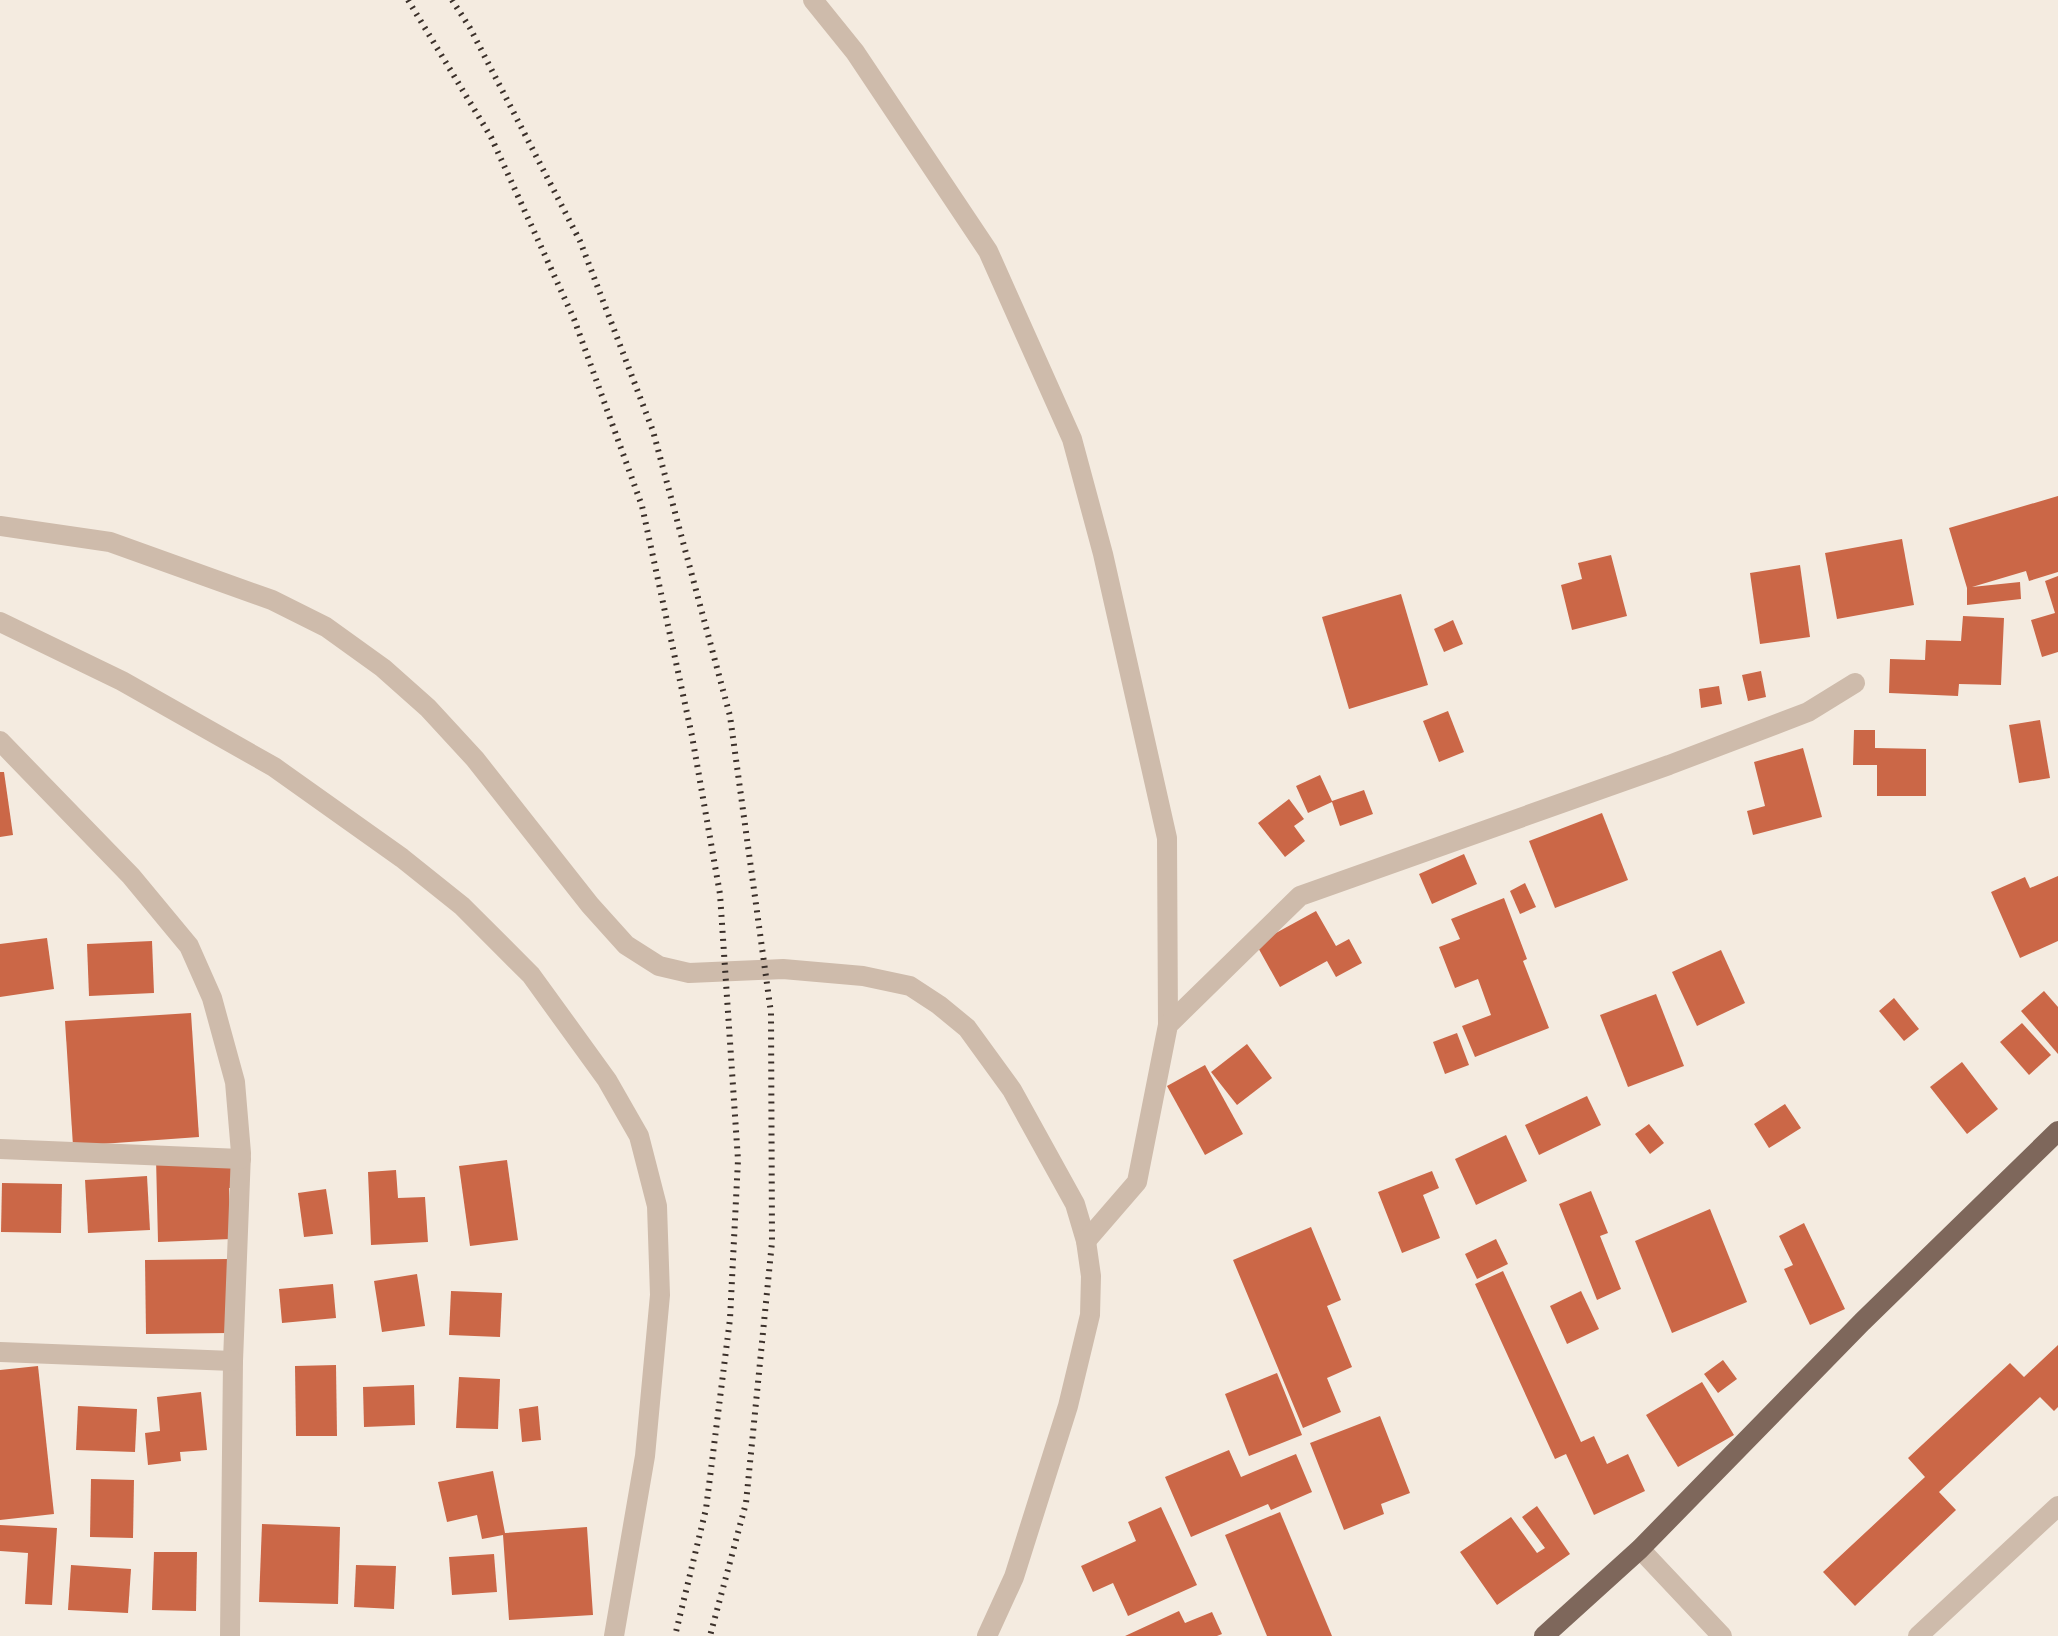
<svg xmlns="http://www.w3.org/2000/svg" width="2058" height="1636" viewBox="0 0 2058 1636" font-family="'Asap Condensed',sans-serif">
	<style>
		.building { fill: #cb6747 }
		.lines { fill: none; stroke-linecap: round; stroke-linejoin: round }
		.minor { stroke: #cebbab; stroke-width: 20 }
		.major { stroke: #7e675b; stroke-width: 20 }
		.rail { stroke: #3b302a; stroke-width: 6; stroke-dasharray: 2 6; stroke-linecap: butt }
	</style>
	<rect width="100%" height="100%" fill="#f4ebe0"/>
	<!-- building -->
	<g class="building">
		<polygon points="2058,496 2058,572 2029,581 2026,571 1972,587 2020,582 2021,599 1967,605 1967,588 1949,528"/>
		<polygon points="1902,539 1914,605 1837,619 1825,553"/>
		<polygon points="1611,555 1627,616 1572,630 1561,585 1582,579 1578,563"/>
		<polygon points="1800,565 1810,637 1760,644 1750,573"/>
		<polygon points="2058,576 2058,652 2042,657 2031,620 2055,613 2045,581"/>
		<polygon points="1401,594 1428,685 1349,709 1322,617"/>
		<polygon points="1963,616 2004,618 2001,685 1959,684 1958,696 1889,693 1890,659 1925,660 1926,640 1961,641"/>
		<polygon points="1453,620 1463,644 1444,652 1434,629"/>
		<polygon points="1761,671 1766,697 1748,701 1742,675"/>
		<polygon points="1719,686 1722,704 1701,708 1699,689"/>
		<polygon points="1448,711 1464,752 1439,762 1423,721"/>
		<polygon points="2040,720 2050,778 2019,783 2009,725"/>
		<polygon points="1854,730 1875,730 1875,748 1926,749 1926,796 1877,796 1877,765 1853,765"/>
		<polygon points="1803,748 1822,817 1753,835 1747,811 1765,806 1754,762"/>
		<polygon points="0,772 4,772 13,835 0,837"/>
		<polygon points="1320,775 1332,801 1364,790 1373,814 1340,826 1332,802 1308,813 1296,786"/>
		<polygon points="1289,799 1304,819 1294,826 1305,841 1285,857 1258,823"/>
		<polygon points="1602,813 1628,880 1555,908 1529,841"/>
		<polygon points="1464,854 1477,884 1432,904 1419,874"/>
		<polygon points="2058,876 2058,941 2020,958 1991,892 2025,877 2030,888"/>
		<polygon points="1525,883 1536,907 1520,914 1510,891"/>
		<polygon points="1504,898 1527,959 1523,961 1549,1028 1475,1057 1462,1026 1491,1015 1478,979 1455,988 1439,947 1460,939 1451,919"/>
		<polygon points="1316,911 1336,946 1349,939 1362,963 1336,977 1327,961 1280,987 1256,944"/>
		<polygon points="47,938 54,989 0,997 0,944"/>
		<polygon points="152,941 154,993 89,996 87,944"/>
		<polygon points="1721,950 1745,1003 1697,1026 1672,972"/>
		<polygon points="2044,991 2058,1007 2058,1054 2021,1011"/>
		<polygon points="1656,994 1684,1066 1628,1087 1600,1015"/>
		<polygon points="1894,998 1919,1029 1904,1041 1879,1011"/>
		<polygon points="191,1013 199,1137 73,1146 65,1021"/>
		<polygon points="2022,1023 2051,1055 2029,1075 2000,1042"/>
		<polygon points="1457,1033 1469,1065 1445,1074 1433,1042"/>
		<polygon points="1247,1044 1272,1078 1237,1105 1211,1072"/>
		<polygon points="1962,1062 1998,1109 1967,1134 1930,1087"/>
		<polygon points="1205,1065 1243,1134 1205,1155 1167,1086"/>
		<polygon points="1587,1096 1601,1125 1539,1155 1525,1125"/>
		<polygon points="1785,1104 1801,1128 1769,1148 1754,1124"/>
		<polygon points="1649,1124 1664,1143 1650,1154 1635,1134"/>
		<polygon points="1506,1135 1527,1181 1476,1205 1455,1159"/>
		<polygon points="244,1155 245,1188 229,1188 231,1239 158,1242 156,1158"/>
		<polygon points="507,1160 518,1240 470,1246 459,1166"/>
		<polygon points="396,1170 398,1198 425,1197 428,1242 371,1245 368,1172"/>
		<polygon points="1432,1171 1439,1188 1423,1195 1440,1238 1402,1253 1378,1192"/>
		<polygon points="147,1176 150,1230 88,1233 85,1180"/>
		<polygon points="2,1183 62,1184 61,1233 1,1232"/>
		<polygon points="326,1189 333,1234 304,1237 298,1193"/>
		<polygon points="1591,1191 1608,1233 1600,1236 1621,1289 1597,1300 1559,1204"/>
		<polygon points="1710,1209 1747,1302 1672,1333 1635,1241"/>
		<polygon points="1804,1223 1845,1309 1810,1325 1784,1269 1793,1265 1779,1236"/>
		<polygon points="1311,1227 1341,1300 1327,1306 1352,1367 1327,1378 1341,1412 1303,1428 1233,1260"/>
		<polygon points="1496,1239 1508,1264 1477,1279 1465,1254"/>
		<polygon points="228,1259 229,1333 146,1334 145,1260"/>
		<polygon points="1503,1271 1581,1442 1594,1436 1607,1464 1628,1454 1645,1491 1594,1515 1566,1454 1555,1459 1475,1284"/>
		<polygon points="417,1274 425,1326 382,1332 374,1281"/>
		<polygon points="333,1284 336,1318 282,1323 279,1289"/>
		<polygon points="451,1291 502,1293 500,1337 449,1335"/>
		<polygon points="1581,1291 1599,1329 1567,1344 1550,1306"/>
		<polygon points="2058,1345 2058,1407 2054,1411 2040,1397 1939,1492 1956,1510 1855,1606 1823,1572 1925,1477 1908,1458 2010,1363 2024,1377"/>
		<polygon points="1723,1360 1737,1379 1718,1393 1704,1374"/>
		<polygon points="336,1365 337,1436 296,1436 295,1366"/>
		<polygon points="38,1366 54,1514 0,1520 0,1370"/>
		<polygon points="1277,1373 1302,1435 1249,1456 1225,1394"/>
		<polygon points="459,1377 500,1379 498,1429 456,1428"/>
		<polygon points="1702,1382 1734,1435 1678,1467 1646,1415"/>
		<polygon points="414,1385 415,1425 364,1427 363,1387"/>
		<polygon points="201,1392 207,1450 180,1452 181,1461 148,1465 145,1433 160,1431 157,1397"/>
		<polygon points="78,1406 137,1409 135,1452 76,1450"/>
		<polygon points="538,1406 541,1440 522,1442 519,1409"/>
		<polygon points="1380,1416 1410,1493 1381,1504 1384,1514 1344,1530 1310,1443"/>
		<polygon points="1229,1450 1241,1477 1296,1454 1312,1492 1271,1510 1268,1504 1191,1537 1165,1477"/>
		<polygon points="493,1471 505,1533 587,1527 593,1615 509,1620 503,1535 482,1539 477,1515 447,1522 438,1482"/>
		<polygon points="91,1479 134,1480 133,1538 90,1537"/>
		<polygon points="1537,1506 1570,1554 1497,1605 1460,1552 1511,1517 1537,1553 1545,1548 1522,1517"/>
		<polygon points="1161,1507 1197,1585 1128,1616 1113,1583 1093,1592 1081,1566 1136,1541 1128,1522"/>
		<polygon points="1280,1512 1332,1636 1267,1636 1225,1535"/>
		<polygon points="262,1524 340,1527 338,1604 259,1602"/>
		<polygon points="0,1525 57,1528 52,1605 25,1604 28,1553 0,1551"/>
		<polygon points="154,1552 197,1552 196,1611 152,1610"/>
		<polygon points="494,1554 497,1592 452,1595 449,1557"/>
		<polygon points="71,1565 131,1569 128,1613 68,1610"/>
		<polygon points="356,1565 396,1566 394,1609 354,1607"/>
		<polygon points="1179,1611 1185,1623 1212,1612 1222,1634 1217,1636 1125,1636"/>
	</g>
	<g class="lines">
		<!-- minor -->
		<g class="minor">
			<polyline points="813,0 855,52 988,251 1072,439 1103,554 1167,838 1168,1025"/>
			<polyline points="0,526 110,542 272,600 326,627 383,668 428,708 475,759 590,905 626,945 659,966 689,973 783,969 863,976 910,986 939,1005 967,1028 1012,1090 1075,1204 1086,1241 1091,1276 1090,1315 1068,1406 1014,1577 987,1636"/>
			<polyline points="0,622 122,681 274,767 402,858 462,906 531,975 607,1080 639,1136 657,1206 660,1295 645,1456 614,1636"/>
			<polyline points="0,741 131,876 189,946 212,998 235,1082 241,1153 233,1361 230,1636"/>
			<polyline points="0,1149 241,1159"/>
			<polyline points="1086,1241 1137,1182 1168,1025 1300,896 1669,765 1808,712 1855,683"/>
			<polyline points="0,1352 233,1361"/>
			<polyline points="1640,1549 1722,1636"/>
			<polyline points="1918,1636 2058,1506"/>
		</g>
		<!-- major -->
		<polyline class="major" points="1544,1636 1640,1549 1862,1322 2058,1131"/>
		<!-- rail -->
		<g class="rail">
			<polyline points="408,0 491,137 574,319 642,506 692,736 720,894 738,1160 730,1319 706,1509 675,1636"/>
			<polyline points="452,0 470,28 580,241 653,431 730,716 771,1013 772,1242 746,1503 710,1636"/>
		</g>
	</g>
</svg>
